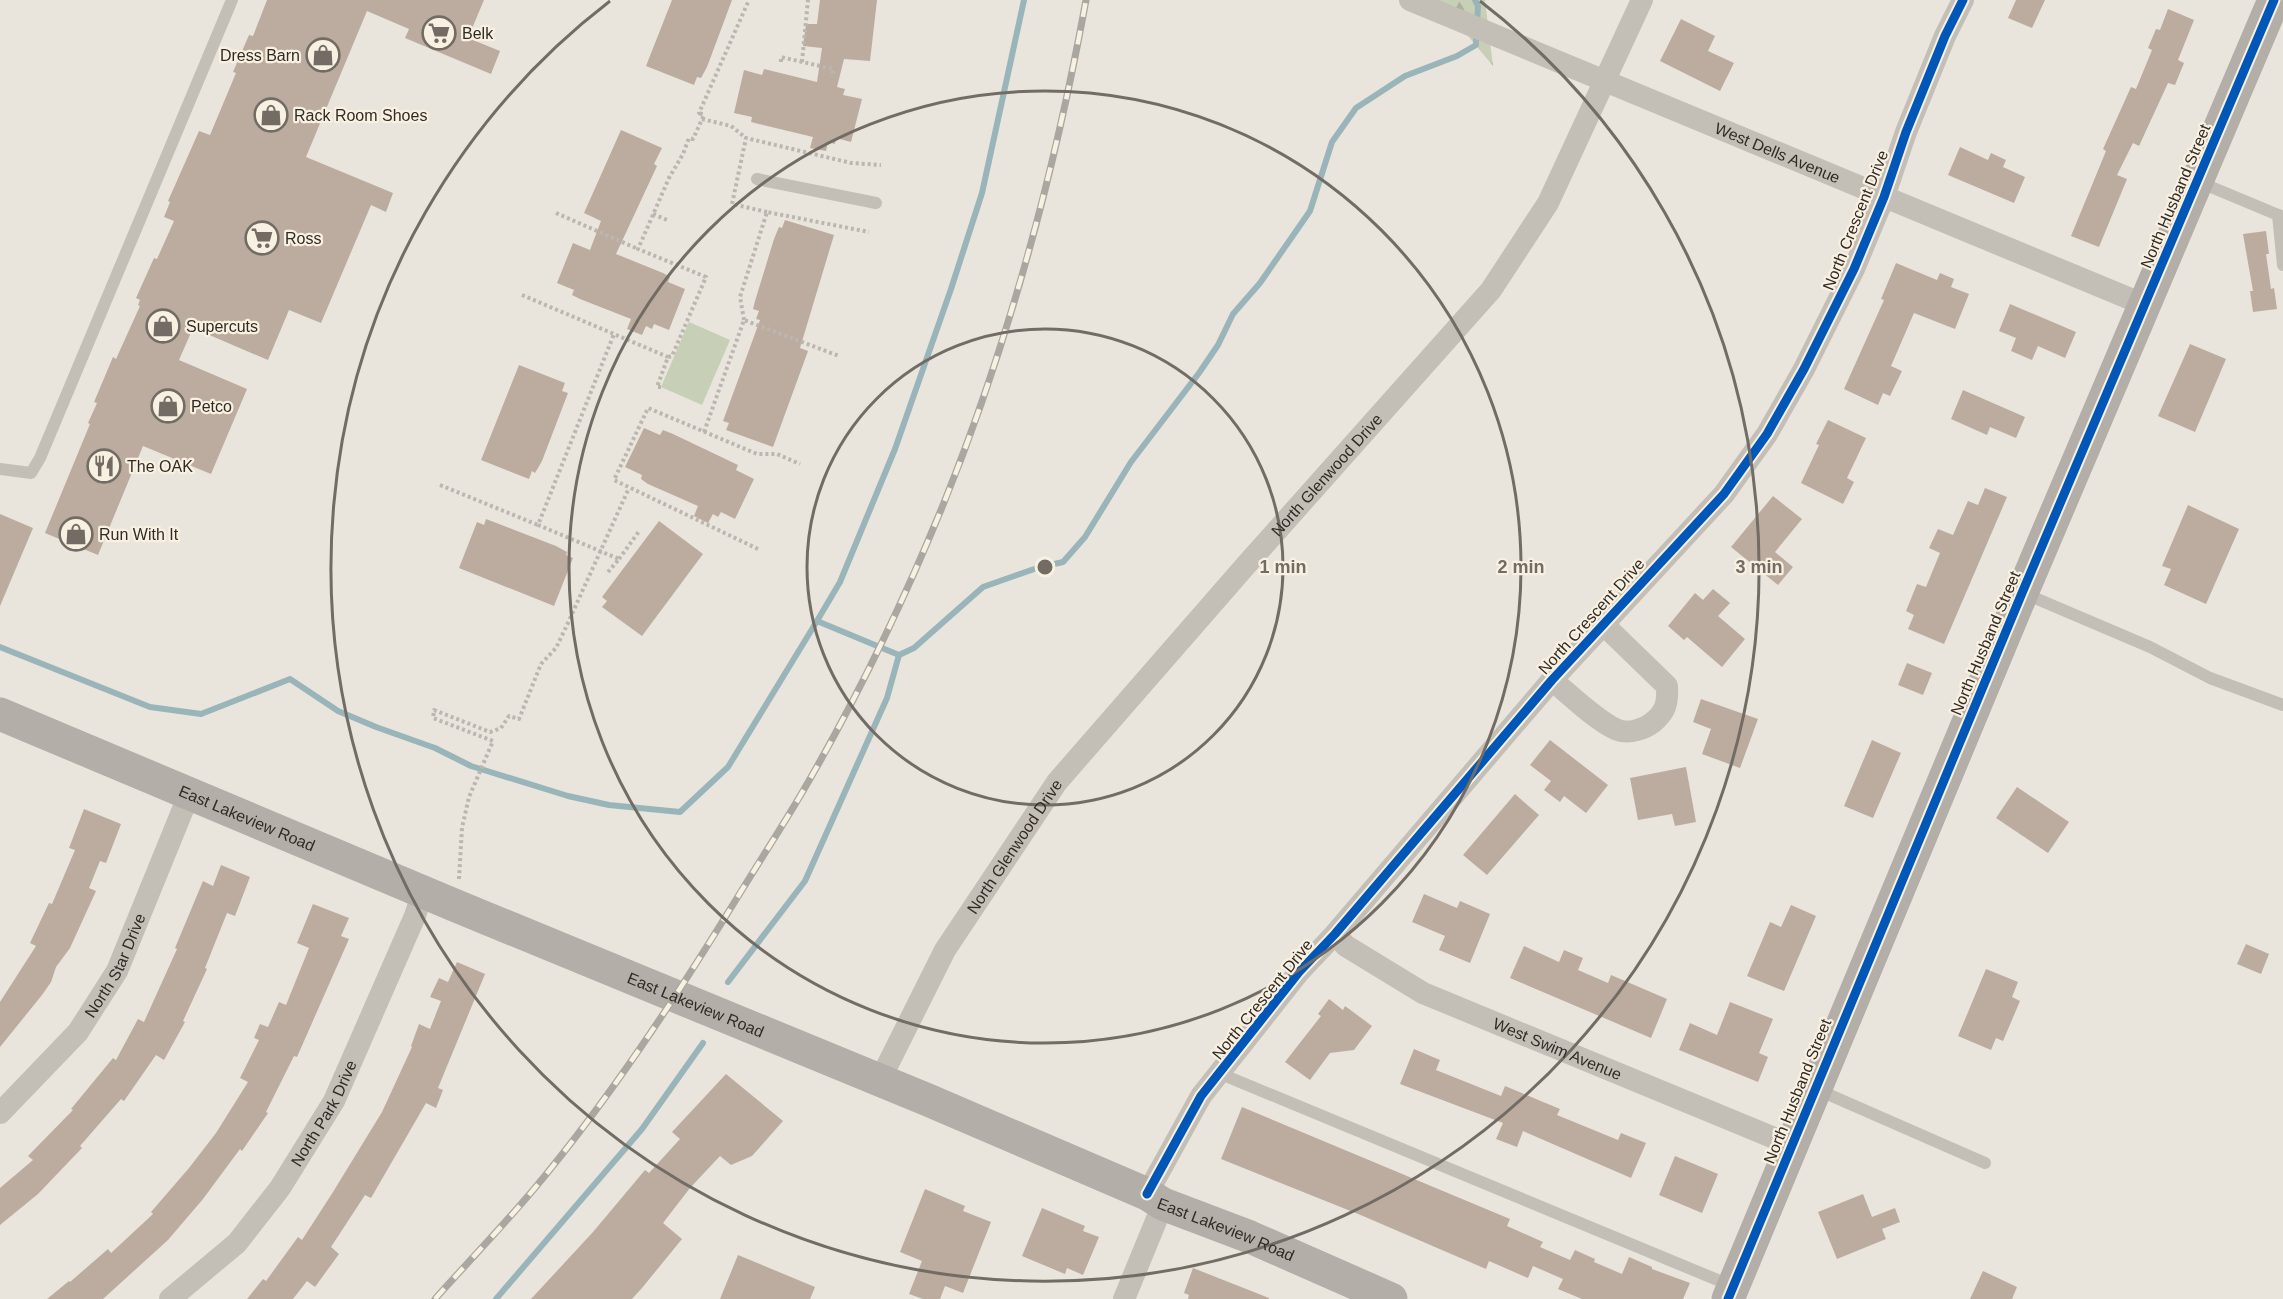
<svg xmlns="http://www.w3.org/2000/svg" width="2283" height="1299" viewBox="0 0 2283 1299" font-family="Helvetica,sans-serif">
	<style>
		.forest { fill: url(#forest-firs) }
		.garden { fill: #c7cfb7 }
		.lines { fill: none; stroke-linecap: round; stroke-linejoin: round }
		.stream { stroke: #99b5ba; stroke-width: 6 }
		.building { fill: #bcac9f }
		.path { stroke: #bbb6af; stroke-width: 4; stroke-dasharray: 3 3; stroke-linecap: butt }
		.lane { stroke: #c3beb6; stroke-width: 12 }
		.street { stroke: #c3beb6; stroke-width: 22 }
		.secondary { stroke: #b3aea7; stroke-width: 33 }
		.rail-casing { stroke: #aaa6a0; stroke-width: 7 }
		.rail { stroke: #f8f1e2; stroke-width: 4.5; stroke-dasharray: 14; stroke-linecap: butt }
		.cycleway-casing { stroke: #f8f1e2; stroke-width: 13 }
		.cycleway { stroke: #0057b8; stroke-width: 9 }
		.ring { fill: none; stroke: #726c65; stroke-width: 3 }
		.labels { text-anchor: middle; stroke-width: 4.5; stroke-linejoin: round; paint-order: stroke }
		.poi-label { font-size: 16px; fill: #322b25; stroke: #f8f1e2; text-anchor: start }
		.street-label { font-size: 16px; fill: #322b25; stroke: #f8f1e2 }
		.centre { fill: #726c65; stroke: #f8f1e2; stroke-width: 3 }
		.ring-label { font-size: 18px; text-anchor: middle; font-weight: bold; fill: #726c65; stroke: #f8f1e2; stroke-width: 4.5; stroke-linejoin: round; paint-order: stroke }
	</style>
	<defs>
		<pattern id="forest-firs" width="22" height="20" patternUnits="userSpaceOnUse" patternTransform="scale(1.5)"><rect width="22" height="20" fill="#c7cfb7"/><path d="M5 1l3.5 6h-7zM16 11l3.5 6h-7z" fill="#abb29d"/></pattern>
	</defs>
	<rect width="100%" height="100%" fill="#e9e5dd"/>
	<!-- forest -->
	<polygon class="forest" points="1438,0 1485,0 1493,66"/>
	<!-- garden -->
	<polygon class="garden" points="689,322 730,340 702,405 661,387"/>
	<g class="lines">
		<!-- stream -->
		<g class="stream">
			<polyline points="1475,0 1478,6 1477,23"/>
			<polyline points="817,621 840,582 895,449 951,289 982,193 1024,0"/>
			<polyline points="0,647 150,707 201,714 290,679 338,711 376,727 435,748 471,766 568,796 609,805 680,812 728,767 817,621 899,655"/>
			<polyline points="728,982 805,881 887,698 899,655 914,648 983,587 1037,568 1063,562 1085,537 1131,462 1199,373 1218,345 1233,314 1260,283 1310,211 1332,142 1356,108 1405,76 1457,56 1476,45 1476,33"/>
			<polyline points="496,1299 642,1129 703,1043"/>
		</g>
	</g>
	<!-- building -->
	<g class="building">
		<polygon points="267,0 484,0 468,38 500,51 491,74 405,38 409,29 367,11 306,157 393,193 386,212 371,205 321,323 289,310 268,360 193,328 179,360 247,389 211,474 143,446 98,555 45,533 90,424 88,423 97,403 94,402 113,357 116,359 140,306 138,305 140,300 136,298 154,258 157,259 174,221 164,217 170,202 168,201 199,131 210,135 236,73 233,72 249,35 253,36"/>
		<polygon points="672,0 732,0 707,67 701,78 697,77 694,85 646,66"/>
		<polygon points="820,0 877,0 870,61 844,59 837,87 845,89 843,95 862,99 851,142 836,138 835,144 828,142 826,151 810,148 813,137 751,122 752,117 734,113 744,70 762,75 764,69 817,82 822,48 803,46 806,24 817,24"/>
		<polygon points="2016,0 2045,0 2032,28 2008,18"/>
		<polygon points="2168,9 2194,20 2178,60 2184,63 2175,85 2168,83 2139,146 2133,143 2117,175 2127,179 2099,247 2071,236 2106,151 2103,149 2131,87 2136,89 2152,50 2148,48 2156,29 2160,30"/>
		<polygon points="1681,19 1715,36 1708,51 1734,63 1720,91 1660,61"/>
		<polygon points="621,130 662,148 654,164 657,166 616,254 663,273 670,277 668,282 685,289 669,330 654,324 652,329 646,326 642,335 627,329 631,319 580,299 572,295 574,290 557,283 573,243 590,250 601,221 584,213"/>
		<polygon points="1960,147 1988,160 1991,153 2006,160 2003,167 2025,177 2014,203 1948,175"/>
		<polygon points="785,220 834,235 800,348 808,351 773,447 726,430 729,423 723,421 760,320 756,319 759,311 753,309 755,301 774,239 779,227 782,228"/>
		<polygon points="2266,231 2269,254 2266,254 2271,289 2274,288 2277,309 2253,312 2250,291 2253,291 2243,234"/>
		<polygon points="1896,263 1937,280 1940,273 1954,279 1951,287 1969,294 1955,329 1914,313 1891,366 1902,371 1890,396 1883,393 1878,405 1844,389 1884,300 1881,299"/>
		<polygon points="2010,304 2076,332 2065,358 2038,346 2032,360 2011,351 2016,338 1999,331"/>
		<polygon points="2190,344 2226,359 2195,432 2158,416"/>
		<polygon points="519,365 565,383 562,391 568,393 542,461 535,473 532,471 529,479 481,460"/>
		<polygon points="1963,390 2025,417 2016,438 1990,427 1987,435 1951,419"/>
		<polygon points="1828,420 1866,438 1847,478 1854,482 1843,504 1801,483 1819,445 1816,444"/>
		<polygon points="644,428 660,435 663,430 673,434 738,465 736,470 754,479 735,519 721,512 718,517 713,514 708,523 694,516 698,506 648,484 641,479 642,475 625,467"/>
		<polygon points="1985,488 2007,497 1944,644 1908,629 1914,615 1906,611 1917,584 1926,587 1940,553 1929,548 1938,529 1953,535 1968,501 1978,505"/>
		<polygon points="1773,496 1802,519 1775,552 1793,567 1778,585 1731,547"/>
		<polygon points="2188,505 2239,529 2206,604 2164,585 2171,569 2162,566"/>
		<polygon points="0,514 33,528 0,606"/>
		<polygon points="486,519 556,546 567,552 566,555 573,558 554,606 459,568 477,522 484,525"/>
		<polygon points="659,521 703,554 642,636 602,607 607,601 602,597"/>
		<polygon points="1713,589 1730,603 1718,616 1745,639 1722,667 1687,637 1684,640 1668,626 1695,593 1703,600"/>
		<polygon points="1907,663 1932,673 1923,695 1898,685"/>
		<polygon points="1701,699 1758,719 1740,768 1702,754 1711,729 1693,722"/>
		<polygon points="1550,740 1608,785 1586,813 1564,796 1560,802 1544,790 1551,781 1530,765"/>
		<polygon points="1872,740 1901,753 1873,818 1844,806"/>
		<polygon points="1686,767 1696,822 1675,826 1672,814 1638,820 1630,778"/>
		<polygon points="2017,787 2069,822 2048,853 1996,818"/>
		<polygon points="1515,794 1539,815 1487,875 1463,855"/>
		<polygon points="84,809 121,824 106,863 100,861 89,888 96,891 70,948 56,967 51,982 42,995 0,1047 0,1002 36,946 30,943 49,903 52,904 75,850 69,848"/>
		<polygon points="221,865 250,877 235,916 227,913 205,968 207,969 183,1021 185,1022 164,1060 156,1055 124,1101 121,1099 80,1146 82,1148 38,1194 0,1225 0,1188 33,1160 28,1156 73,1110 71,1109 113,1058 116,1060 138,1019 144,1022 177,949 175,948 203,881 213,886"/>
		<polygon points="1424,894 1457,908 1460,901 1490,914 1470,963 1439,950 1445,936 1412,922"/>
		<polygon points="313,904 349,918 341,936 349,939 297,1057 294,1056 266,1112 268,1113 242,1151 240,1149 203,1199 168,1240 103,1299 47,1299 69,1281 70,1282 108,1249 111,1253 153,1214 151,1212 189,1168 216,1133 248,1082 240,1078 259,1040 254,1038 260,1024 268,1027 279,1002 286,1005 309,948 297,943"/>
		<polygon points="1791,905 1816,916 1784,991 1747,976 1770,922 1781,927"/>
		<polygon points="2246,944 2269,954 2261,974 2237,964"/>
		<polygon points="1524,946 1559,962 1564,950 1583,958 1578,970 1608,983 1611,975 1667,999 1651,1038 1510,978"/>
		<polygon points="457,962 485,974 438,1088 443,1090 436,1108 426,1103 371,1198 365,1195 331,1247 339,1254 315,1287 307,1281 293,1299 247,1299 263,1279 266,1281 298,1237 302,1240 333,1192 382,1112 412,1047 411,1046 419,1024 430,1029 441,1001 430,997 439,978 448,982"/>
		<polygon points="1986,969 2018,982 2012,997 2020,1001 2003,1041 1996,1038 1991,1050 1958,1036"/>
		<polygon points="1329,999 1343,1010 1345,1006 1372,1026 1354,1050 1330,1053 1310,1080 1285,1062 1321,1016 1318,1014"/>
		<polygon points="1730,1002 1773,1019 1759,1053 1768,1057 1758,1082 1679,1050 1690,1023 1717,1035"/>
		<polygon points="1414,1049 1440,1060 1436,1070 1501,1096 1505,1086 1560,1109 1557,1115 1618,1140 1621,1133 1646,1143 1631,1178 1523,1131 1517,1147 1496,1139 1503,1123 1400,1084"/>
		<polygon points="726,1074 783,1121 752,1156 731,1165 720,1156 690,1188 663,1223 682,1239 642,1288 632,1299 531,1299 593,1232 645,1170 649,1173 680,1139 672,1132"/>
		<polygon points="1242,1107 1510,1219 1507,1226 1543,1242 1540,1247 1570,1260 1575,1250 1595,1259 1594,1262 1622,1274 1629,1257 1652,1267 1652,1269 1690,1283 1683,1299 1582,1299 1558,1289 1563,1279 1533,1266 1528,1278 1489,1261 1486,1269 1363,1216 1221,1159"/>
		<polygon points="1675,1156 1718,1174 1702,1213 1659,1195"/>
		<polygon points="925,1189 965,1206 963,1211 991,1222 963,1293 945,1286 940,1299 923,1299 909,1294 922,1261 900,1252"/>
		<polygon points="1863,1194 1872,1217 1895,1208 1900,1222 1882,1229 1886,1239 1837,1259 1818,1212"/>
		<polygon points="1042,1208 1085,1226 1083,1231 1099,1237 1083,1275 1067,1268 1065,1274 1022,1256"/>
		<polygon points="738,1255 815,1287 810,1299 720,1299"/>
		<polygon points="1193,1268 1269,1298 1269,1299 1188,1299 1189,1295 1184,1293"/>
		<polygon points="1983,1271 2017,1287 2012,1299 1970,1299"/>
	</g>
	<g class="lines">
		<!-- path -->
		<g class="path">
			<polyline points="781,62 781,57 833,69 832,77"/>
			<polyline points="802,62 808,0"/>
			<polyline points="701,114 699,113 749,0"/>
			<polyline points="702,119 731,126 746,138"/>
			<polyline points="767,212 732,204 746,138 851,163 881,165"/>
			<polyline points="556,213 638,249"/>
			<polyline points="653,214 667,220"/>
			<polyline points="522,295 668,357"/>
			<polyline points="744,320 740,297 767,212 869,232"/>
			<polyline points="661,387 657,387 668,357 672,356 706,277 638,249 669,178 683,154 689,138 693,139 704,115 699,113"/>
			<polyline points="704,432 744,320 839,356"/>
			<polyline points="440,485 538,525"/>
			<polyline points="758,549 614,480 648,408 757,454 777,454 800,464"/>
			<polyline points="619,559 640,530"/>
			<polyline points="608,572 619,559 538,525 614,334"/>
			<polyline points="459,879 462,828 469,797 493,741 433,718 434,710 490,732 501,728 509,716 519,719 541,664 556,648 567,625 629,488"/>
		</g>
		<!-- lane -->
		<g class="lane">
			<polyline points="757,179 876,203"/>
			<polyline points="2199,182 2283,217"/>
			<polyline points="2278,215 2283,265"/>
			<polyline points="0,469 31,473 40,458 232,0"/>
			<polyline points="2023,593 2150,647 2210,678 2283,705"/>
			<polyline points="1221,1074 1732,1286"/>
			<polyline points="1816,1089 1985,1163"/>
		</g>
		<!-- street -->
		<g class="street">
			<path id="s1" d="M1410,0L2145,305"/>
			<path d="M1552,680C1568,693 1603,727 1621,731C1631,733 1644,729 1652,723C1666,712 1668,703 1667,686L1603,624"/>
			<path id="s2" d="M1335,934L1346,946L1423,993L1791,1145"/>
			<path id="s3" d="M880,1080L945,950L1057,782L1247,564L1491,290L1548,203L1642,0"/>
			<path id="s4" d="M0,1113L78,1032L117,971L190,792"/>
			<polyline points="1147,1194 1201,1096 1299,972 1335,934 1552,680 1724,494 1767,434 1804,369 1854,269 1884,197 1906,132 1945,36 1963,0"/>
			<path id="s5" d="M170,1299L237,1243L280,1188L334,1101L415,916L423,891"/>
			<polyline points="1124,1299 1163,1204"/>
		</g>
		<!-- secondary -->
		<g class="secondary">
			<path id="s6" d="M0,714L454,905L928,1100L1147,1194L1163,1204L1250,1237L1391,1299"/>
			<polyline points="1728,1299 2022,593 2274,0"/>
		</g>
		<!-- rail casing -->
		<g class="rail-casing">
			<path id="rail" d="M435,1299C468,1262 502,1227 534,1189C610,1098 675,999 737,898C759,862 782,827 803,791C856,700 903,603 943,505C1008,345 1055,170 1086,0"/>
		</g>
		<!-- rail -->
		<use href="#rail" class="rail"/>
		<!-- cycleway casing -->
		<g class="cycleway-casing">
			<g id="cycleway">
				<polyline points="1147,1194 1201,1096 1299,972 1335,934 1552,680 1724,494 1767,434 1804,369 1854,269 1884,197 1906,132 1945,36 1963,0"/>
				<polyline points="1728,1299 2022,593 2274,0"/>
			</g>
		</g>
		<!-- cycleway -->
		<use href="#cycleway" class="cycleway"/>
	</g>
	<!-- distance rings -->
	<g class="ring">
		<circle cx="1045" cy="567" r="238"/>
		<circle cx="1045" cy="567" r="476"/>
		<path d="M1480 1A714 714 0 1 1 610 1"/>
	</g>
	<!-- icons -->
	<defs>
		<g id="supermarket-ring" transform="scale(1.725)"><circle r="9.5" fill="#f8f1e2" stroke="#726c65" stroke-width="1.5"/><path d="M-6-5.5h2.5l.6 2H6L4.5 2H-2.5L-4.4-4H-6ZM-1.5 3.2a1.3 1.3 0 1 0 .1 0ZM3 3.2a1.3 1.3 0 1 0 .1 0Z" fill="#726c65"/></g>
		<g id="shop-ring" transform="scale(1.725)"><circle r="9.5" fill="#f8f1e2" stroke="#726c65" stroke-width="1.5"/><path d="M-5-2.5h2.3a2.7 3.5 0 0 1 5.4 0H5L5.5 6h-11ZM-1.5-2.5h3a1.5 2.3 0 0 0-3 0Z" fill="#726c65"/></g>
		<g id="restaurant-ring" transform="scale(1.725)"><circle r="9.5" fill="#f8f1e2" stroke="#726c65" stroke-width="1.5"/><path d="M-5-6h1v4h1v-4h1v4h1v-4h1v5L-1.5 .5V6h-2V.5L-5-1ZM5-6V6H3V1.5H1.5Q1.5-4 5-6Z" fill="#726c65"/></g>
	</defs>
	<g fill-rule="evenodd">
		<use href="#supermarket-ring" x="439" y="33"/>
		<use href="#shop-ring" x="323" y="55"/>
		<use href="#shop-ring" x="271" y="115"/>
		<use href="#supermarket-ring" x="262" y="238"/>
		<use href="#shop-ring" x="163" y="326"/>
		<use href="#shop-ring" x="168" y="406"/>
		<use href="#restaurant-ring" x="104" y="466"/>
		<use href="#shop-ring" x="76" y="534"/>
	</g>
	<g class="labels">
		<!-- poi labels -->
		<g class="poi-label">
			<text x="462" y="39">Belk</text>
			<text x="300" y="61" text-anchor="end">Dress Barn</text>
			<text x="294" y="121">Rack Room Shoes</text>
			<text x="285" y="244">Ross</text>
			<text x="186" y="332">Supercuts</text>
			<text x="191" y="412">Petco</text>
			<text x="127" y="472">The OAK</text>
			<text x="99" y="540">Run With It</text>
		</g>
		<!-- street labels -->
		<g class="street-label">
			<text dy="6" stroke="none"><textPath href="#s1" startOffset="398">West Dells Avenue</textPath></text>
			<text transform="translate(2175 196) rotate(-67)" y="6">North Husband Street</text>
			<text transform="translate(1855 220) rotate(-68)" y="6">North Crescent Drive</text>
			<text dy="6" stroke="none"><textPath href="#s3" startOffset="756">North Glenwood Drive</textPath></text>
			<text transform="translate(1591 616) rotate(-48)" y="6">North Crescent Drive</text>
			<text transform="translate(1985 643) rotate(-67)" y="6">North Husband Street</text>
			<text dy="6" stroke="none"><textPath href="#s6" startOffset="268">East Lakeview Road</textPath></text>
			<text dy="6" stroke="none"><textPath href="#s3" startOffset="270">North Glenwood Drive</textPath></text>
			<text dy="6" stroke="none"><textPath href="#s4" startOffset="189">North Star Drive</textPath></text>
			<text transform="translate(1262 999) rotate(-51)" y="6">North Crescent Drive</text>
			<text dy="6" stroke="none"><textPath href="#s6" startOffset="754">East Lakeview Road</textPath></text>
			<text dy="6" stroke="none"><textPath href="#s2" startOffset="252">West Swim Avenue</textPath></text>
			<text transform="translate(1797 1091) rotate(-68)" y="6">North Husband Street</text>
			<text dy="6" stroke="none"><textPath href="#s5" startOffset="244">North Park Drive</textPath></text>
			<text dy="6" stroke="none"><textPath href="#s6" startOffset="1330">East Lakeview Road</textPath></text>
		</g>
	</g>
	<circle cx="1045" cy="567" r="9" class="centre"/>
	<g class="ring-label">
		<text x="1283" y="573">1 min</text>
		<text x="1521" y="573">2 min</text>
		<text x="1759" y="573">3 min</text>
	</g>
</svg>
